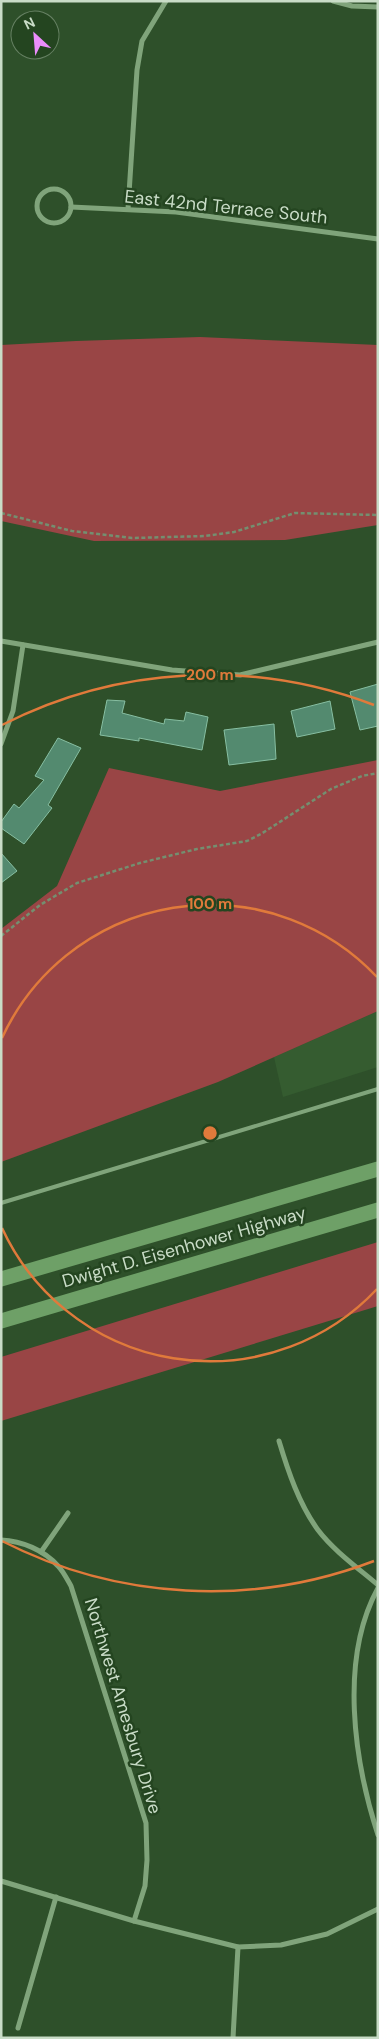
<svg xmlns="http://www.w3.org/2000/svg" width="379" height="2039" viewBox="0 0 379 2039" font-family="'DM Sans',sans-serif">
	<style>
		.built { fill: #355c30 }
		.green { fill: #994545 }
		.building { fill: #538a6f; stroke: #87bfa2 }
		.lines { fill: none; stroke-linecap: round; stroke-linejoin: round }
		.path { stroke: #748f70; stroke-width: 2.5; stroke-dasharray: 4 2.5; stroke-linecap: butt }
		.lane { stroke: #80a47b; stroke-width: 4 }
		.street { stroke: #80a47b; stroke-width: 5 }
		.highway { stroke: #6ea067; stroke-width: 15 }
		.ring { fill: none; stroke: #e07a3b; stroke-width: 2.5 }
		.labels { text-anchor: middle; stroke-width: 5; stroke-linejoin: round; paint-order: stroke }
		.street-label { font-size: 18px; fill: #c9dcc7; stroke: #244520 }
		.centre { fill: #e07a3b; stroke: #244520; stroke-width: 2.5 }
		.ring-label { font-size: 15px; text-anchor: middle; font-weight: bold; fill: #e07a3b; stroke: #244520; stroke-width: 5; stroke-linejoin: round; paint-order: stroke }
	</style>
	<rect width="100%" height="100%" fill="#2e502a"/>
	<!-- built -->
	<polygon class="built" points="378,1011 378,1067 283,1097 274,1057"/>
	<!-- green -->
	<g class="green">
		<polygon points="200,337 378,345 378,525 285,540 94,541 1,521 1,345 76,341"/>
		<polygon points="378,760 378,1011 218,1082 1,1162 1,929 57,886 109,768 220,791"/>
		<polygon points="378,1242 378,1306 1,1421 1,1357"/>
	</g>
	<!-- building -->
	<g class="building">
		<polygon points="378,684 378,726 360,730 350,692"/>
		<polygon points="107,700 125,701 122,713 164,724 165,719 184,721 186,712 208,717 202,750 139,738 139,741 100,735"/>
		<polygon points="330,701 335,729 297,737 291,711"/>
		<polygon points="274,724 276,759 229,765 224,730"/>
		<polygon points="58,738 81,748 48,805 52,808 24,844 1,828 1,822 14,804 19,808 44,780 35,776"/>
		<polygon points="1,853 17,871 1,883"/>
	</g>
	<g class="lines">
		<!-- path -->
		<g class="path">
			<polyline points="1,513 72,531 132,538 205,536 234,532 295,513 378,515"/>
			<polyline points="1,936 40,905 77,883 140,863 197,849 247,841 261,834 331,789 362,776 378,773"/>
		</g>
		<!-- lane -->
		<polyline class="lane" points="1,1203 378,1089"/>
		<!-- street -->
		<g class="street">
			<polyline points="333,1 352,6 378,7"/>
			<circle cx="54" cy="206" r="17"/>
			<polyline points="71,207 176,212 378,239"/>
			<polyline points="128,209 137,70 142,41 166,1"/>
			<polyline points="1,641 172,670 240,675 378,642"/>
			<polyline points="1,744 13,711 23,645"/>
			<path d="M279,1441C288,1471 299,1504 318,1530C334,1551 358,1568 378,1585"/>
			<path d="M1,1540C22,1541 44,1550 58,1566C63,1571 67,1579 71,1586L146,1823L147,1860L145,1886L134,1921"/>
			<polyline points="41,1552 68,1513"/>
			<path d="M378,1588C339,1659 354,1761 378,1835"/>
			<polyline points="1,1881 134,1921 238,1947 281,1945 327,1934 378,1909"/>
			<polyline points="18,2028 56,1897"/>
			<polyline points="233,2038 238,1947"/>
		</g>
		<!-- highway -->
		<g class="highway">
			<polyline points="1,1279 378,1169"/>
			<polyline points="1,1321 378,1210"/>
		</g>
	</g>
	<!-- distance rings -->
	<g class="ring">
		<path d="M377 1289A229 229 0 0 1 2 1228M2 1038A229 229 0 0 1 377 977"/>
		<path d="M374 1561A458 458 0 0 1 2 1541M2 725A458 458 0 0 1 374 705"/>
	</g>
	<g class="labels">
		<!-- street labels -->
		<g class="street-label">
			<text transform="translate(226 207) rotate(6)" y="6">East 42nd Terrace South</text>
			<text transform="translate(184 1247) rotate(-16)" y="6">Dwight D. Eisenhower Highway</text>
			<text transform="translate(123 1706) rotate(73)" y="6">Northwest Amesbury Drive</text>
		</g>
	</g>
	<circle cx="210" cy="1133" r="8" class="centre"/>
	<g class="ring-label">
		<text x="210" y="680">200 m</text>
		<text x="210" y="909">100 m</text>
	</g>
	<!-- border -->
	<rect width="379" height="2039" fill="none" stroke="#c9dcc7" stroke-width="5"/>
	<!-- north arrow -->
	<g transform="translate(35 35) rotate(334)"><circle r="24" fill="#244520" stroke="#668163"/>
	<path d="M0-4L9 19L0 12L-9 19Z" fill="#eb8dfb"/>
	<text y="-8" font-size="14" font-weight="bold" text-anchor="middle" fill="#c9dcc7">N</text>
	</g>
</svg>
